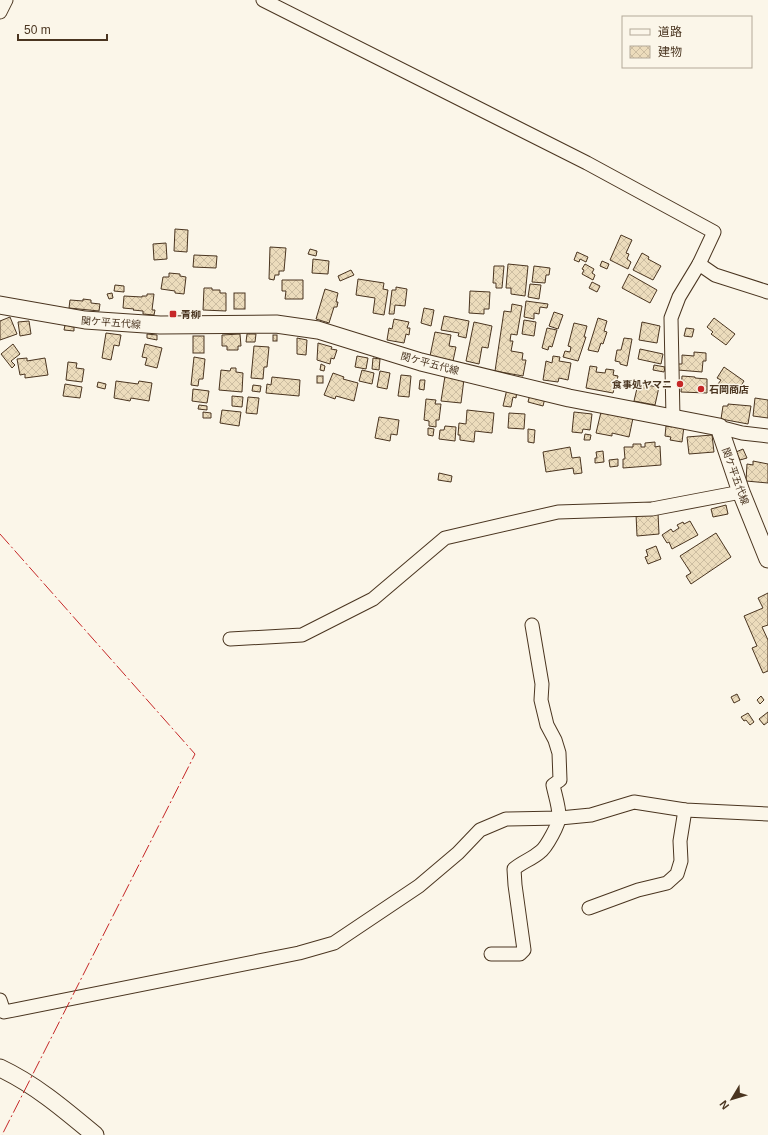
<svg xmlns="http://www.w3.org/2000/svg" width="768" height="1135" viewBox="0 0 768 1135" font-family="Arial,'Noto Sans JP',sans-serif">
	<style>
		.building { fill: url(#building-cross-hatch); stroke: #4a3520 }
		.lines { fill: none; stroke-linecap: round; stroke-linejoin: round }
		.minor-casing { stroke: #4a3520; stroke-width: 15 }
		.major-casing { stroke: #4a3520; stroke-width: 19 }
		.minor { stroke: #fbf6e9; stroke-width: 13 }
		.major { stroke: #fbf6e9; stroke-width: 17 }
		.power { stroke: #c62828; stroke-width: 1; stroke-dasharray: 14 3 2 3; stroke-linecap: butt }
		.poi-dot { fill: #c62828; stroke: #fbf6e9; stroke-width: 1.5 }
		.labels { text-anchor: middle; stroke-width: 3; stroke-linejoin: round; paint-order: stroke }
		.poi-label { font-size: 10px; font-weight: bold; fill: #4a3520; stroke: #fbf6e9; text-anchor: start }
		.street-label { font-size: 10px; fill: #4a3520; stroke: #fbf6e9 }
	</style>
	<defs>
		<pattern id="building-cross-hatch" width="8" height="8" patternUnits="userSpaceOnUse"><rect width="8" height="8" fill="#ecdcbc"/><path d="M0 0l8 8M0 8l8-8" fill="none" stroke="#ccbda1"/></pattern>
	</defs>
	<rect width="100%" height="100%" fill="#fbf6e9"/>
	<!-- building -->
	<g class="building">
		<polygon points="175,229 188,230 187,252 174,251"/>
		<polygon points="621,235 632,240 626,253 629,254 627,259 631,262 628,269 610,260"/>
		<polygon points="166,243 167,259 154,260 153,244"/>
		<polygon points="270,247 286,248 284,271 279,271 279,275 275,275 274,280 269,279"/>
		<polygon points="310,249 317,251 316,256 308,254"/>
		<polygon points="577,252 588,257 586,262 580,259 579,262 574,260"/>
		<polygon points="642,253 649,257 648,259 661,266 653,280 633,270"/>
		<polygon points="194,255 217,256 216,268 193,267"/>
		<polygon points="313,259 329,261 328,274 312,273"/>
		<polygon points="602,261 609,264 607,269 600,266"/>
		<polygon points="508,264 528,266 525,296 511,294 511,288 506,288"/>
		<polygon points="585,264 594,269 592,273 595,275 593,280 582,274 584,270 582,269"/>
		<polygon points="494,266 504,266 502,288 496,288 496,283 493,283"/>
		<polygon points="534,266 550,268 549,275 546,275 545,283 532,282"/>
		<polygon points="351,270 354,275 340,281 338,276"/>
		<polygon points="169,273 180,274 180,276 186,277 184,294 175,293 175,291 161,289 163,277 169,277"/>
		<polygon points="629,274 657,290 650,303 622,288"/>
		<polygon points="358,279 384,283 383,289 388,290 384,315 373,313 375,298 356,295"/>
		<polygon points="282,280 303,280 303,299 285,299 286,291 282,291"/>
		<polygon points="592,282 600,286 597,292 589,288"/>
		<polygon points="530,284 541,285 539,299 528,297"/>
		<polygon points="115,285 124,286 124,292 114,291"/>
		<polygon points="396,287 407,289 405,306 395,305 394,314 389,314 392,290 396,290"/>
		<polygon points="204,288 212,288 212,290 220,290 220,293 226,293 226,311 203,310"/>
		<polygon points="325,289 338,293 336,302 338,302 337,307 334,307 329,323 316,319"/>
		<polygon points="470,291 490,292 489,309 484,309 484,314 469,313"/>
		<polygon points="112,293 113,298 109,299 107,294"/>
		<rect x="234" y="293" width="11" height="16"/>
		<polygon points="147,294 154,294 152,310 155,310 154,315 143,314 143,311 133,310 134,309 123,308 124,296 142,297 142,296 147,296"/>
		<polygon points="83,299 91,300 91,303 100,304 99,311 69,308 70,300 83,301"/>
		<polygon points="526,301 548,304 547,308 540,307 539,314 534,313 534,319 524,317"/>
		<polygon points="512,304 522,306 517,335 511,334 510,341 513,341 511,351 523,353 522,360 526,360 523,376 495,371 504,311 511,312"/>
		<polygon points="424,308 434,310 431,326 421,323"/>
		<polygon points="554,312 563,315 558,329 549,326"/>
		<polygon points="444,316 469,321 466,338 458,336 459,333 441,330"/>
		<polygon points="10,317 17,334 0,340 0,321"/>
		<polygon points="598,318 607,321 604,331 607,332 603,344 601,343 598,352 588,350"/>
		<polygon points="714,318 735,334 726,345 711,334 713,332 707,327"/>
		<polygon points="394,319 409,322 407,328 410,328 409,335 406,334 404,343 387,340 389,328 392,329"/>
		<polygon points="524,320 536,322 534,336 522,334"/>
		<polygon points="29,321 31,334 20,336 18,322"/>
		<polygon points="474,322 492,326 488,348 482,347 479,364 466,361"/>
		<polygon points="642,322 660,326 657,343 639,340"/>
		<polygon points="574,323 587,326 584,337 586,337 578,361 563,357 565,351 570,352 571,347 568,346"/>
		<polygon points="65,325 74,327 74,331 64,330"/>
		<polygon points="547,328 557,330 552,347 549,346 548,350 542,348"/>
		<polygon points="686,328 694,329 692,337 684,336"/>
		<polygon points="435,332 451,335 449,346 456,347 453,361 430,356"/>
		<polygon points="106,333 121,335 119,346 114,345 111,360 102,358"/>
		<polygon points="147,334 157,335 157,340 147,338"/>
		<polygon points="240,334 241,346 238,346 238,350 227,350 227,346 222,346 222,335"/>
		<polygon points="247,334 256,334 255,342 246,342"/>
		<rect x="273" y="335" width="4" height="6"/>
		<rect x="193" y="336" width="11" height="17"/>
		<polygon points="297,338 307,340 306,355 297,354"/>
		<polygon points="624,338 632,339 627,366 620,364 620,362 615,361 617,350 621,350"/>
		<polygon points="318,343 332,347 331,349 337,350 334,359 331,358 330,364 317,360"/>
		<polygon points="13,344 20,354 11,361 15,365 12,368 1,354"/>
		<polygon points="145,344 162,348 157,368 145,365 147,358 142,357"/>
		<polygon points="254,346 269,347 267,367 264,367 263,379 251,378"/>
		<polygon points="640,349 663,354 661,364 638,359"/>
		<polygon points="694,352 706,353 706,361 703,361 702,372 678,370 678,364 682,364 682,355 694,356"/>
		<polygon points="357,356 368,358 366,369 355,367"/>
		<polygon points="553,356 560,357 559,361 571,363 568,380 559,378 558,382 543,380 546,361 552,363"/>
		<polygon points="194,357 205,359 203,379 199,379 198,386 191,385"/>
		<polygon points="27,358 27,361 45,358 48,375 25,378 25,374 20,375 17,359"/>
		<polygon points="373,358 380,359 379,370 372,369"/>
		<polygon points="68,362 77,363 76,368 84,369 82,382 66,380"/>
		<polygon points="321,364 325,366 324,371 320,370"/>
		<polygon points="654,365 665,367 664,372 653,370"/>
		<polygon points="590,366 597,367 596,372 605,373 606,369 614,370 613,375 618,376 615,389 614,389 613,393 586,388"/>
		<polygon points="724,367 744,381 739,389 734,385 731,389 729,388 728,390 718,384 721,380 717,378"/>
		<polygon points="231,368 236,368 236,372 243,373 242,392 219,390 221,370 230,371"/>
		<polygon points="362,370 374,373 372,384 359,381"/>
		<polygon points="380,371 390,373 387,389 377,387"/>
		<polygon points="333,373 344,377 343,379 358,383 354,401 336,396 335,399 324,395"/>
		<polygon points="401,375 411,376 409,397 398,396"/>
		<rect x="317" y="376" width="6" height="7"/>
		<polygon points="445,376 464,379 461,403 441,401"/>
		<polygon points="682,376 695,377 695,378 707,379 707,393 681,392"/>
		<polygon points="272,377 300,380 299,396 266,393 267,384 271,385"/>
		<polygon points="420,380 425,380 424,390 419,389"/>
		<polygon points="116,381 138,384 139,381 152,383 149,401 131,398 130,401 114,398"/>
		<polygon points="98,382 106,384 105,389 97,387"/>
		<polygon points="65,384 82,387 80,398 63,396"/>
		<polygon points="638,384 659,387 655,405 634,401"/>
		<polygon points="253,385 261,386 260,392 252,391"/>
		<polygon points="193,389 209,391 207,403 192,401"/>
		<polygon points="507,389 517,391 516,398 513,397 511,407 503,406"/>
		<polygon points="530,394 545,398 543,406 528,402"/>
		<polygon points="232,396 243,397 242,407 232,406"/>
		<polygon points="248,397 259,398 257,414 246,413"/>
		<polygon points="755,398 768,400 768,418 753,416"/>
		<polygon points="426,399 436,400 435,404 441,404 439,420 436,420 436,427 429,426 429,421 424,420"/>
		<polygon points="728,404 751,406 748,424 721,419 723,406 728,406"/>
		<polygon points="199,405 207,406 207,410 198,409"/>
		<polygon points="222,410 241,412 239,426 220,423"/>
		<polygon points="467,410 494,413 492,433 475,431 474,442 460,440 460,435 458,435 459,423 466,424"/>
		<polygon points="203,412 211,413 211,418 203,418"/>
		<polygon points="574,412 592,414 590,430 583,429 582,433 572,432"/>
		<polygon points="601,412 633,418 629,437 612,433 612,436 596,433"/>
		<polygon points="509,413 525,414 524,429 508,428"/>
		<polygon points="379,417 399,420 397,435 391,434 390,441 375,438"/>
		<polygon points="672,425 684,426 682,442 670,440 671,437 665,436 666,426 672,427"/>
		<polygon points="445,426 456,427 455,441 439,439 440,430 444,430"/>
		<polygon points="428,428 434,429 433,436 428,435"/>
		<polygon points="528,429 535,430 534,443 528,442"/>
		<polygon points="585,434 591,435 590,440 584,440"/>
		<polygon points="712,435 714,452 689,454 687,437"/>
		<polygon points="655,442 655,447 660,446 661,465 623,468 623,459 625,459 624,447 633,447 633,444 641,444 641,447 645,447 645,443"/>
		<polygon points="570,447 572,458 580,457 582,473 574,474 573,468 546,472 543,452"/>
		<polygon points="743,449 747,458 740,460 736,452"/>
		<polygon points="603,451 604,462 595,463 595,458 597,458 596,452"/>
		<polygon points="618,459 618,466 610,467 609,460"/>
		<polygon points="753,461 768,464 768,483 746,481 747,464 753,465"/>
		<polygon points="439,473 452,476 451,482 438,480"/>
		<polygon points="726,505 728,514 713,517 711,509"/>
		<polygon points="658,513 659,534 637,536 636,514"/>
		<polygon points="690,521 698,535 672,549 669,542 667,543 662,535 671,529 673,532 679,528 677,525 683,522 684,524"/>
		<polygon points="716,533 731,557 691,584 686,576 691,573 680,556"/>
		<polygon points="656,546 661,559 648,564 645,557 648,556 646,550"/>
		<polygon points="768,593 768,625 762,627 768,640 768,671 763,673 752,648 757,646 744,616 763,608 758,598"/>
		<polygon points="737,694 740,700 734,703 731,697"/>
		<polygon points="761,696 764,700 760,704 757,700"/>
		<polygon points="768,712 768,722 764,725 759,719"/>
		<polygon points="748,713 754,722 750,725 746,720 744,721 741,717"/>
	</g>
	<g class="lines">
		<!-- minor casing -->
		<g class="minor-casing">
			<g id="minor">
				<polyline points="263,0 587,163 714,232 699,264 679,297 671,318 673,418"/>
				<polyline points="0,12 6,0"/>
				<polyline points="699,264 715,275 768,292"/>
				<polyline points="719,427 742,433 768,436"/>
				<polyline points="230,639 302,635 373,599 445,538 558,512 652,509 741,492"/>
				<polyline points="589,908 638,890 667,883 677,874 681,861 680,841 685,810"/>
				<path d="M491,954H520L524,950L515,885L514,869C522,862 532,859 540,852C546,848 560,823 559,816C559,806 555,795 553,785L560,780L559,753L555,740L547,725L541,700L542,684L532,625"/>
				<polyline points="0,1000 4,1012 299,953 334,943 419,886 458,853 480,830 506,819 560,818 591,815 634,802 685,810 768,814"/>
			</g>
		</g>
		<!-- major casing -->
		<g class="major-casing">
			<g id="major">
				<polyline points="0,305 85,320 160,325 276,324 318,330 421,362 569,398 719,427 741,492 768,559"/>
				<path d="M0,1068C36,1085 65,1110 95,1135"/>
			</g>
		</g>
		<!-- minor -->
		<use href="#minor" class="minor"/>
		<!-- major -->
		<use href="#major" class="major"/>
		<!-- power -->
		<polyline class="power" points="0,534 195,754 2,1135"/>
	</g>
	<!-- markers -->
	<g class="poi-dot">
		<rect x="169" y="310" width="8" height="8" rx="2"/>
		<circle cx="680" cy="384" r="4"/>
		<circle cx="701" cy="389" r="4"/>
	</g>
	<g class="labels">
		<!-- poi labels -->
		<g class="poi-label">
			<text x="181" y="318">青柳</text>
			<text x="672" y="388" text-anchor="end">食事処ヤマニ</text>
			<text x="709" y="393">石岡商店</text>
		</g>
		<!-- street labels -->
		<g class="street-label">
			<text transform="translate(111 322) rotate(4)" y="4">関ケ平五代線</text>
			<text transform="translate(430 363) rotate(15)" y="4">関ケ平五代線</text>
			<text transform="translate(736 476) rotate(70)" y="4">関ケ平五代線</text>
		</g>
	</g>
	<!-- legend -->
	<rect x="622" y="16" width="130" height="52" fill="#fbf6e9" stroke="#b4a999"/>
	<rect x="630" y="29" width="20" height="6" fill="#fbf6e9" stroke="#b4a999"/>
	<text x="658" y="36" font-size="12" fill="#4a3520">道路</text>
	<rect x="630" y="46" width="20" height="12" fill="url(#building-cross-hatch)" stroke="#b4a999"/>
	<text x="658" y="56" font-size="12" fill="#4a3520">建物</text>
	<!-- north arrow -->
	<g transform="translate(732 1099) rotate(232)" stroke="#fbf6e9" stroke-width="3" paint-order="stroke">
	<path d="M0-3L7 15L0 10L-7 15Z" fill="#4a3520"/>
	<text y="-6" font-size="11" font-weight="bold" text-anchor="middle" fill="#4a3520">N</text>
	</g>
	<!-- scale -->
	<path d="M18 34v6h89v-6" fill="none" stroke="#4a3520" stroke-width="2"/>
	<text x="24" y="34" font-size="12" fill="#4a3520" stroke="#fbf6e9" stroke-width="3" paint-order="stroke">50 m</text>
</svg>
